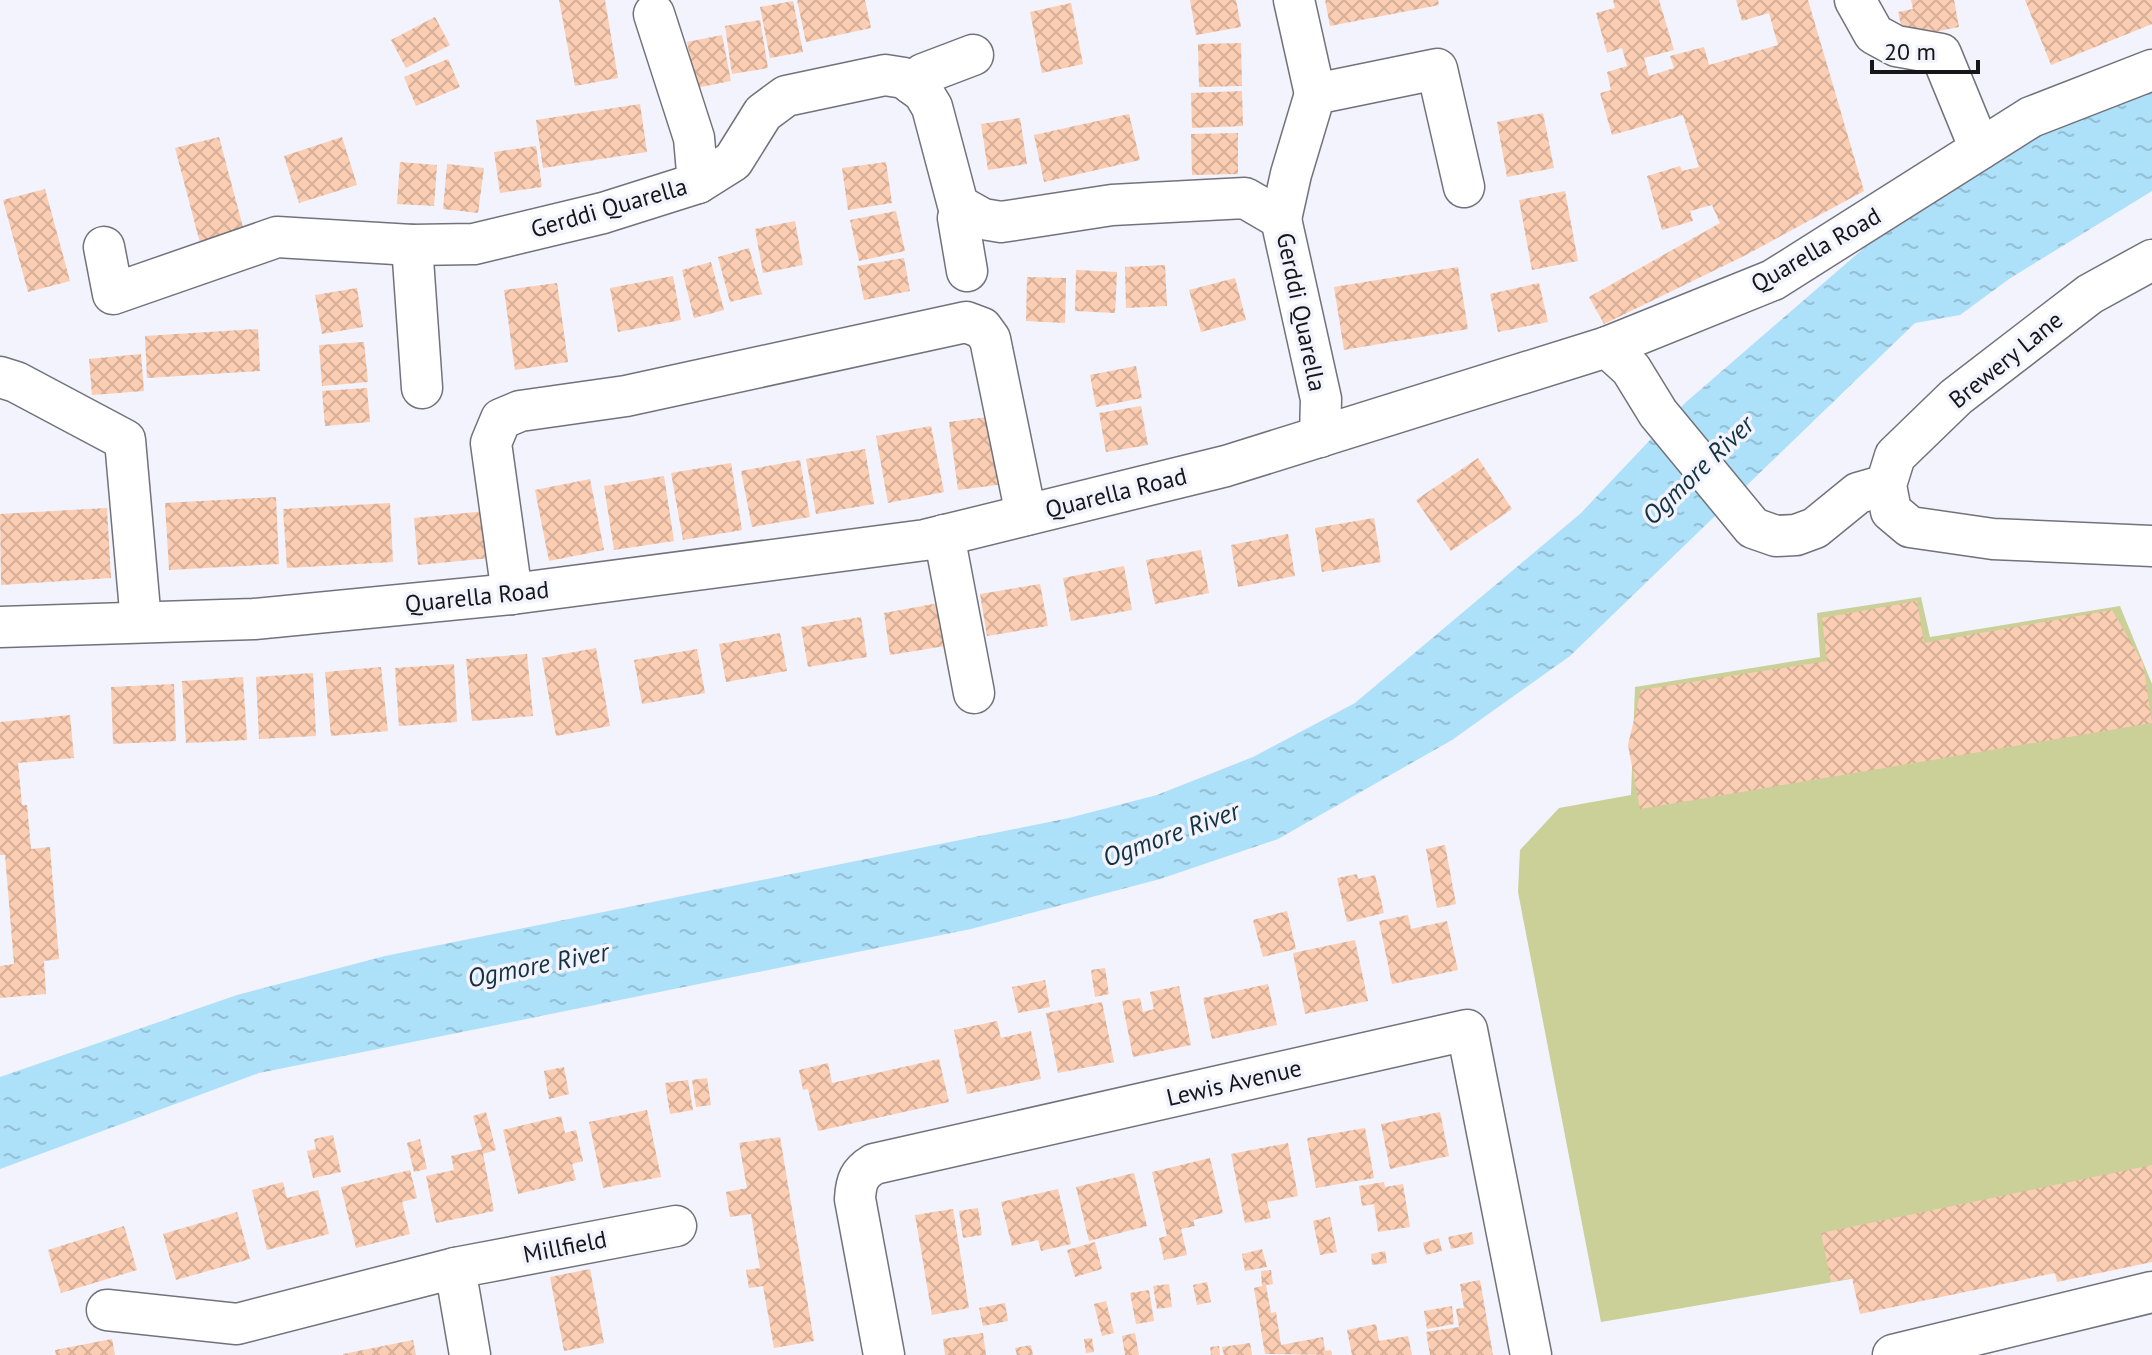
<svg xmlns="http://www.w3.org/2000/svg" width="2152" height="1355" viewBox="0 0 2152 1355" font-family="'PT Sans',sans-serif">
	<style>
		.grass { fill: #cad098 }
		.water { fill: url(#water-ripples) }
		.building { fill: url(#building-cross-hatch) }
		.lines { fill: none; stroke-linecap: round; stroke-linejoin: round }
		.minor-casing { stroke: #72727b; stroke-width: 43 }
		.minor { stroke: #fff; stroke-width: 40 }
		.labels { text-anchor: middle; stroke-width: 7; stroke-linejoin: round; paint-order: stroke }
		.street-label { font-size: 24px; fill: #161619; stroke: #f2f3fd }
		.water-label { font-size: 26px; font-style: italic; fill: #133240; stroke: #f2f3fd }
	</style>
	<defs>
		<pattern id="water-ripples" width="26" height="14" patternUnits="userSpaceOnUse" patternTransform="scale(2)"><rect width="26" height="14" fill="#ade0f9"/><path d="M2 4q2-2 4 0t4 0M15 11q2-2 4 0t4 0" fill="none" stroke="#94bfd5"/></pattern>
		<pattern id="building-cross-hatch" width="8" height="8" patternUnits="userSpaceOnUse" patternTransform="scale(2)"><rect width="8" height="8" fill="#fbcdb2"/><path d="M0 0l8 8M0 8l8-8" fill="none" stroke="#d6af98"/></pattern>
	</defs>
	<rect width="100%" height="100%" fill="#f2f3fd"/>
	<!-- grass -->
	<polygon class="grass" points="1921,597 1930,637 2120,606 2152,684 2152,1227 1601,1322 1518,892 1520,850 1559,808 1631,795 1635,687 1820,657 1817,613"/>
	<!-- water -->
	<polygon class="water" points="2152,80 2152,191 2009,279 1960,315 1915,323 1570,656 1452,740 1278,839 1160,879 971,929 259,1073 0,1169 0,1077 237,995 385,956 1069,818 1157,795 1253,757 1355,703 1581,513 1685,403 1886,229 1994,155"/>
	<!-- building -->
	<g class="building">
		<polygon points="559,0 605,0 618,78 575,86"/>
		<polygon points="797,0 865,0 871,28 806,42"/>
		<polygon points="1190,0 1236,0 1241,27 1196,35"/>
		<polygon points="1325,0 1438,0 1439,5 1330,26"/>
		<polygon points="1613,0 1659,0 1674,50 1644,58 1649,76 1674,68 1670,56 1704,47 1709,65 1778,45 1769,13 1742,21 1736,0 1808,0 1864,191 1744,256 1604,324 1589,297 1720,223 1712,205 1690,211 1693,221 1662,230 1647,176 1680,166 1682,171 1699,167 1683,115 1612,135 1600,93 1611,90 1607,72 1627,66 1622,48 1607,53 1596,13 1615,8"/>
		<polygon points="1911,0 1954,0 1959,27 1904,38 1898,12 1913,9"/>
		<polygon points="2025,0 2152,0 2152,24 2051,65"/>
		<polygon points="793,1 803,52 770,58 760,7"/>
		<polygon points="1071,3 1083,64 1042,73 1030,12"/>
		<polygon points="435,17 450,45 406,68 391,40"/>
		<polygon points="760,20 768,68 732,74 725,26"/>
		<polygon points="722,35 731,81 696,88 687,42"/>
		<polygon points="1241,43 1242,86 1199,87 1198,44"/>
		<polygon points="448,59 460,87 416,106 404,77"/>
		<polygon points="1242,91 1243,126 1192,128 1191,93"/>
		<polygon points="640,104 647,152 543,168 536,120"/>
		<polygon points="1543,113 1554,168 1507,177 1497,122"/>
		<polygon points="1129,114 1140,160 1044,182 1034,135"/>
		<polygon points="1020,118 1027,164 988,170 981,124"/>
		<polygon points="1238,133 1238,174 1192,175 1191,134"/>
		<polygon points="219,137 244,231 200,243 175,148"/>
		<polygon points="342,137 357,185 299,203 284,156"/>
		<polygon points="536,146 542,187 500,193 494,152"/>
		<polygon points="400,162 437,165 434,206 397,204"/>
		<polygon points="886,162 892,203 848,210 842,168"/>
		<polygon points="447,164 484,168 478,213 443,209"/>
		<polygon points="45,189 70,281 28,292 3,200"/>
		<polygon points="1565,191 1578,261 1532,270 1519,200"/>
		<polygon points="896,211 905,251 859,261 850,220"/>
		<polygon points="795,221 803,265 763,273 755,229"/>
		<polygon points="749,248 762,294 730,302 718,257"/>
		<polygon points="904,258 910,291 864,300 857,266"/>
		<polygon points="711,262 724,310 694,318 682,270"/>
		<polygon points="1165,265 1167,306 1126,308 1125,267"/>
		<polygon points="1458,267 1468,329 1344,350 1334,287"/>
		<polygon points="1076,270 1117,272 1115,313 1075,311"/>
		<polygon points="673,276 681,320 618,332 610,288"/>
		<polygon points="1027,277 1066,278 1065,323 1026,321"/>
		<polygon points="1235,278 1246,320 1201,332 1189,290"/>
		<polygon points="557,283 568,362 515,370 504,290"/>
		<polygon points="1539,283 1548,322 1498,332 1490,294"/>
		<polygon points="357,288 363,327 322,334 315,295"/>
		<polygon points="258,329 260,371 147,378 145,336"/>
		<polygon points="364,342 368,382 322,386 319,345"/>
		<polygon points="141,354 144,391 92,395 89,359"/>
		<polygon points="1136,366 1142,398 1096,407 1090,375"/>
		<polygon points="367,388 370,422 325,426 322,391"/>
		<polygon points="1141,406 1148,445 1106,452 1099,413"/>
		<polygon points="1003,415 1012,483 958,490 949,422"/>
		<polygon points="931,426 944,492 888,503 876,436"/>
		<polygon points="865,449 874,504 816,514 806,459"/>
		<polygon points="1478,458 1512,509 1451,551 1416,500"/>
		<polygon points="800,460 810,517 752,527 741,471"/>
		<polygon points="731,463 742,530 683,540 671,473"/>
		<polygon points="664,476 674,541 614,550 604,486"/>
		<polygon points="590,479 604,550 549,561 535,490"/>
		<polygon points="276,497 279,564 169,570 165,503"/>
		<polygon points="390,503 393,562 287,568 283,509"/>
		<polygon points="107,508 111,578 1,585 0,514"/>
		<polygon points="497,510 501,557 418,565 414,518"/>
		<polygon points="1374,518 1381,562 1322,572 1315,528"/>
		<polygon points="1288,534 1295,576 1238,587 1231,545"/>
		<polygon points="1201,550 1209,593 1155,604 1146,560"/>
		<polygon points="1124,566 1132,610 1071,621 1063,578"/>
		<polygon points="1040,584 1048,626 987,636 980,594"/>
		<polygon points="1917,601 1924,643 2112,610 2143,663 2152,723 1640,809 1628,745 1641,690 1827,661 1822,618"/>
		<polygon points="944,602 951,645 890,655 884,613"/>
		<polygon points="861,617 867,657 808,667 801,627"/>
		<polygon points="780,633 787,671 726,682 719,644"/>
		<polygon points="596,648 610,726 556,736 542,658"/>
		<polygon points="697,649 705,693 642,704 634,660"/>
		<polygon points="527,654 533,716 472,721 466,659"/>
		<polygon points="454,664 457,722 399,726 395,668"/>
		<polygon points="381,667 388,731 331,736 325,672"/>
		<polygon points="313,673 316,736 259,739 256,677"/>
		<polygon points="243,677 247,740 186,743 182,681"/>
		<polygon points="174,684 176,741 113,744 111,687"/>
		<polygon points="70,715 74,758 18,763 22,805 27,805 31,849 50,847 59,959 44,961 46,994 0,998 0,966 14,964 5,855 0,855 0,722"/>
		<polygon points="1445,845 1456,904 1437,908 1426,849"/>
		<polygon points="1357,874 1358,879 1375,875 1384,913 1347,922 1337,878"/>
		<polygon points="1287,911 1296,949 1263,957 1253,920"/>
		<polygon points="1408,915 1411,929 1447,921 1458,970 1392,984 1379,921"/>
		<polygon points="1355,940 1368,1001 1305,1014 1293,953"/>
		<polygon points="1105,968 1109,994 1095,997 1091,970"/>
		<polygon points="1045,980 1050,1007 1018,1013 1012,987"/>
		<polygon points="1268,984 1277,1025 1212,1039 1203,998"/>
		<polygon points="1179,986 1191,1045 1133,1057 1122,1001 1140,998 1143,1012 1154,1009 1150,992"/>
		<polygon points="1102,1002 1114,1062 1058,1073 1046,1013"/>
		<polygon points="997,1021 1001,1038 1031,1031 1041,1079 967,1094 954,1030"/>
		<polygon points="939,1059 949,1102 818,1131 808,1089 803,1090 799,1070 828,1063 832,1083"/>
		<polygon points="564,1067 569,1094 549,1099 544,1071"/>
		<polygon points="707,1078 711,1105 696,1107 692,1080"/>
		<polygon points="688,1080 693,1110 670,1114 665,1083"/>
		<polygon points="647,1110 661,1177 603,1188 589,1122"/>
		<polygon points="486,1112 496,1150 483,1154 494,1211 436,1223 426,1176 454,1170 451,1156 482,1149 473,1116"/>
		<polygon points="1440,1112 1449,1156 1390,1169 1381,1124"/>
		<polygon points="561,1116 565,1133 576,1130 583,1161 572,1164 576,1180 518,1194 503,1130"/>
		<polygon points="1365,1128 1374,1178 1316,1188 1307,1138"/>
		<polygon points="333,1135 341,1172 313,1178 307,1151 316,1149 314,1139"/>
		<polygon points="780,1137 814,1341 774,1348 763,1286 749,1288 746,1270 760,1268 751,1214 730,1217 726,1192 747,1188 739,1143"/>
		<polygon points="420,1139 427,1169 414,1172 407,1143"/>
		<polygon points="1288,1143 1298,1196 1267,1202 1271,1218 1245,1223 1231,1154"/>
		<polygon points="1210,1158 1223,1213 1193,1220 1195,1226 1181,1229 1187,1255 1164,1260 1159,1238 1167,1236 1152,1172"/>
		<polygon points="2152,1165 2152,1262 2057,1282 2055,1273 1860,1314 1852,1278 1831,1282 1821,1233"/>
		<polygon points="410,1170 417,1198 402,1202 410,1234 356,1248 341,1187"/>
		<polygon points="1134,1173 1147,1226 1089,1241 1076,1187"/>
		<polygon points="283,1182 287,1198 318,1190 329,1234 267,1250 252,1190"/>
		<polygon points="1384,1182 1385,1187 1403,1184 1410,1227 1378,1232 1374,1204 1362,1206 1359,1186"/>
		<polygon points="1058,1189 1071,1244 1041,1251 1038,1240 1012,1246 1001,1202"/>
		<polygon points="978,1208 982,1235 963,1238 959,1211"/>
		<polygon points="953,1209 969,1308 932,1315 915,1215"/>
		<polygon points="237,1212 250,1259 176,1280 163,1234"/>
		<polygon points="1330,1217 1337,1252 1320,1255 1313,1221"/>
		<polygon points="124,1226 137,1270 61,1293 48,1250"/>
		<polygon points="1472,1232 1474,1244 1451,1249 1448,1237"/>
		<polygon points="1439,1238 1442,1251 1426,1255 1423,1243"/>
		<polygon points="1095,1242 1102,1269 1075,1277 1067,1250"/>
		<polygon points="1262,1249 1267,1267 1245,1271 1242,1254"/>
		<polygon points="1385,1251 1387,1263 1372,1265 1371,1254"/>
		<polygon points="590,1269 604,1343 564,1351 550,1277"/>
		<polygon points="1271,1270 1273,1284 1266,1285 1271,1313 1276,1312 1281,1345 1323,1337 1325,1351 1331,1350 1332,1355 1265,1354 1254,1288 1262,1286 1261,1271"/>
		<polygon points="1480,1280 1493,1355 1430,1355 1426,1332 1459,1327 1456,1309 1464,1308 1460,1284"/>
		<polygon points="1207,1282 1211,1302 1197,1305 1193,1285"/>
		<polygon points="1169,1284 1172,1307 1157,1309 1153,1286"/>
		<polygon points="1149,1290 1154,1321 1136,1324 1130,1293"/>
		<polygon points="1106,1301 1114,1333 1102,1336 1094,1304"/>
		<polygon points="1005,1303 1008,1321 983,1326 979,1308"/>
		<polygon points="1452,1306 1454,1324 1427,1329 1424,1311"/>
		<polygon points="1376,1324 1379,1341 1408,1336 1412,1355 1352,1355 1347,1330"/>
		<polygon points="983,1333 986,1355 945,1355 943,1339"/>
		<polygon points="1135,1333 1139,1355 1125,1355 1122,1336"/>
		<polygon points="1092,1338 1094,1352 1086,1353 1084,1339"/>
		<polygon points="112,1339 115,1355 56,1355 55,1350"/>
		<polygon points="413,1340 416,1355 343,1355 343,1354"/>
		<polygon points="1250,1343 1252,1355 1224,1355 1222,1347"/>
		<polygon points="1031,1345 1033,1355 1017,1355 1015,1348"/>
		<polygon points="1219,1346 1220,1355 1211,1355 1210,1347"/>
	</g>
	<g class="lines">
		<!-- minor casing -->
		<g class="minor-casing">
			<g id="minor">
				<polyline points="1294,0 1315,94"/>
				<polyline points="1855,0 1874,34 1896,46 1941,54 1980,149"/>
				<polyline points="654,14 694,138 698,183"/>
				<polyline points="912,84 923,74 973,55"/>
				<polyline points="962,207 958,218 967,271"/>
				<polyline points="1281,219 1291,174 1315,94 1437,69 1464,187"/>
				<polyline points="412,245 422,388"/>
				<polyline points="104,247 113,294 277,237 412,245 474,244 603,213 698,183 733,161 763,113 786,96 885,75 904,78 912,84 923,92 932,107 958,205 983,219 1001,222 1112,205 1245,198 1281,219 1321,399 1320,437"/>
				<polyline points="2152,260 2090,294 1956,397 1895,456 1886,485 1891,511 1910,527 1993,539 2152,546"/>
				<polyline points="1607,347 1631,369 1658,413 1753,528 1776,536 1796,535 1815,528 1858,493 1886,485"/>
				<polyline points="0,377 16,382 125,440 141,622"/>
				<polyline points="944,535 974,693"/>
				<polyline points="512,594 491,443 501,419 520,411 626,396 966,322 982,328 990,339 1026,515"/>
				<polyline points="0,627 254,619 512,594 925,540 1226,466 1607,347 1773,280 2031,117 2152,70"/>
				<polyline points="107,1310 237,1324 455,1268"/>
				<polyline points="470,1355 455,1268 676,1226"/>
				<path d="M884,1355L855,1199C856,1181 859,1173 874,1164L1467,1030L1531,1355"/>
				<polyline points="1893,1355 2152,1292"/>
			</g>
		</g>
		<!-- minor -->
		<use href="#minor" class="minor"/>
	</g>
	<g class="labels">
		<!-- street labels -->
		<g class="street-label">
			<text transform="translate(609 208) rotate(-16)" y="8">Gerddi Quarella</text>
			<text transform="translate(1816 250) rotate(-30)" y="8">Quarella Road</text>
			<text transform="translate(1301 312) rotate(78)" y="8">Gerddi Quarella</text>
			<text transform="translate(2006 360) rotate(-39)" y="8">Brewery Lane</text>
			<text transform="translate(1116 493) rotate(-14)" y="8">Quarella Road</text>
			<text transform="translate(477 597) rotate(-6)" y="8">Quarella Road</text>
			<text transform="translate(1234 1083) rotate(-13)" y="8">Lewis Avenue</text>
			<text transform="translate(565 1247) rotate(-11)" y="8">Millfield</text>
		</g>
		<!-- water labels -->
		<g class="water-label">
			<text transform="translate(1698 470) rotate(-44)" y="9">Ogmore River</text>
			<text transform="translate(1171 834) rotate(-20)" y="9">Ogmore River</text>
			<text transform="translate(538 965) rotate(-11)" y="9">Ogmore River</text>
		</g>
	</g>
	<!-- scale -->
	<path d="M1872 60v12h106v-12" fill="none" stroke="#161619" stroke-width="4"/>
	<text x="1884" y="60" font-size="24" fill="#161619" stroke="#f2f3fd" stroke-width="6" paint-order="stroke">20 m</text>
</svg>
